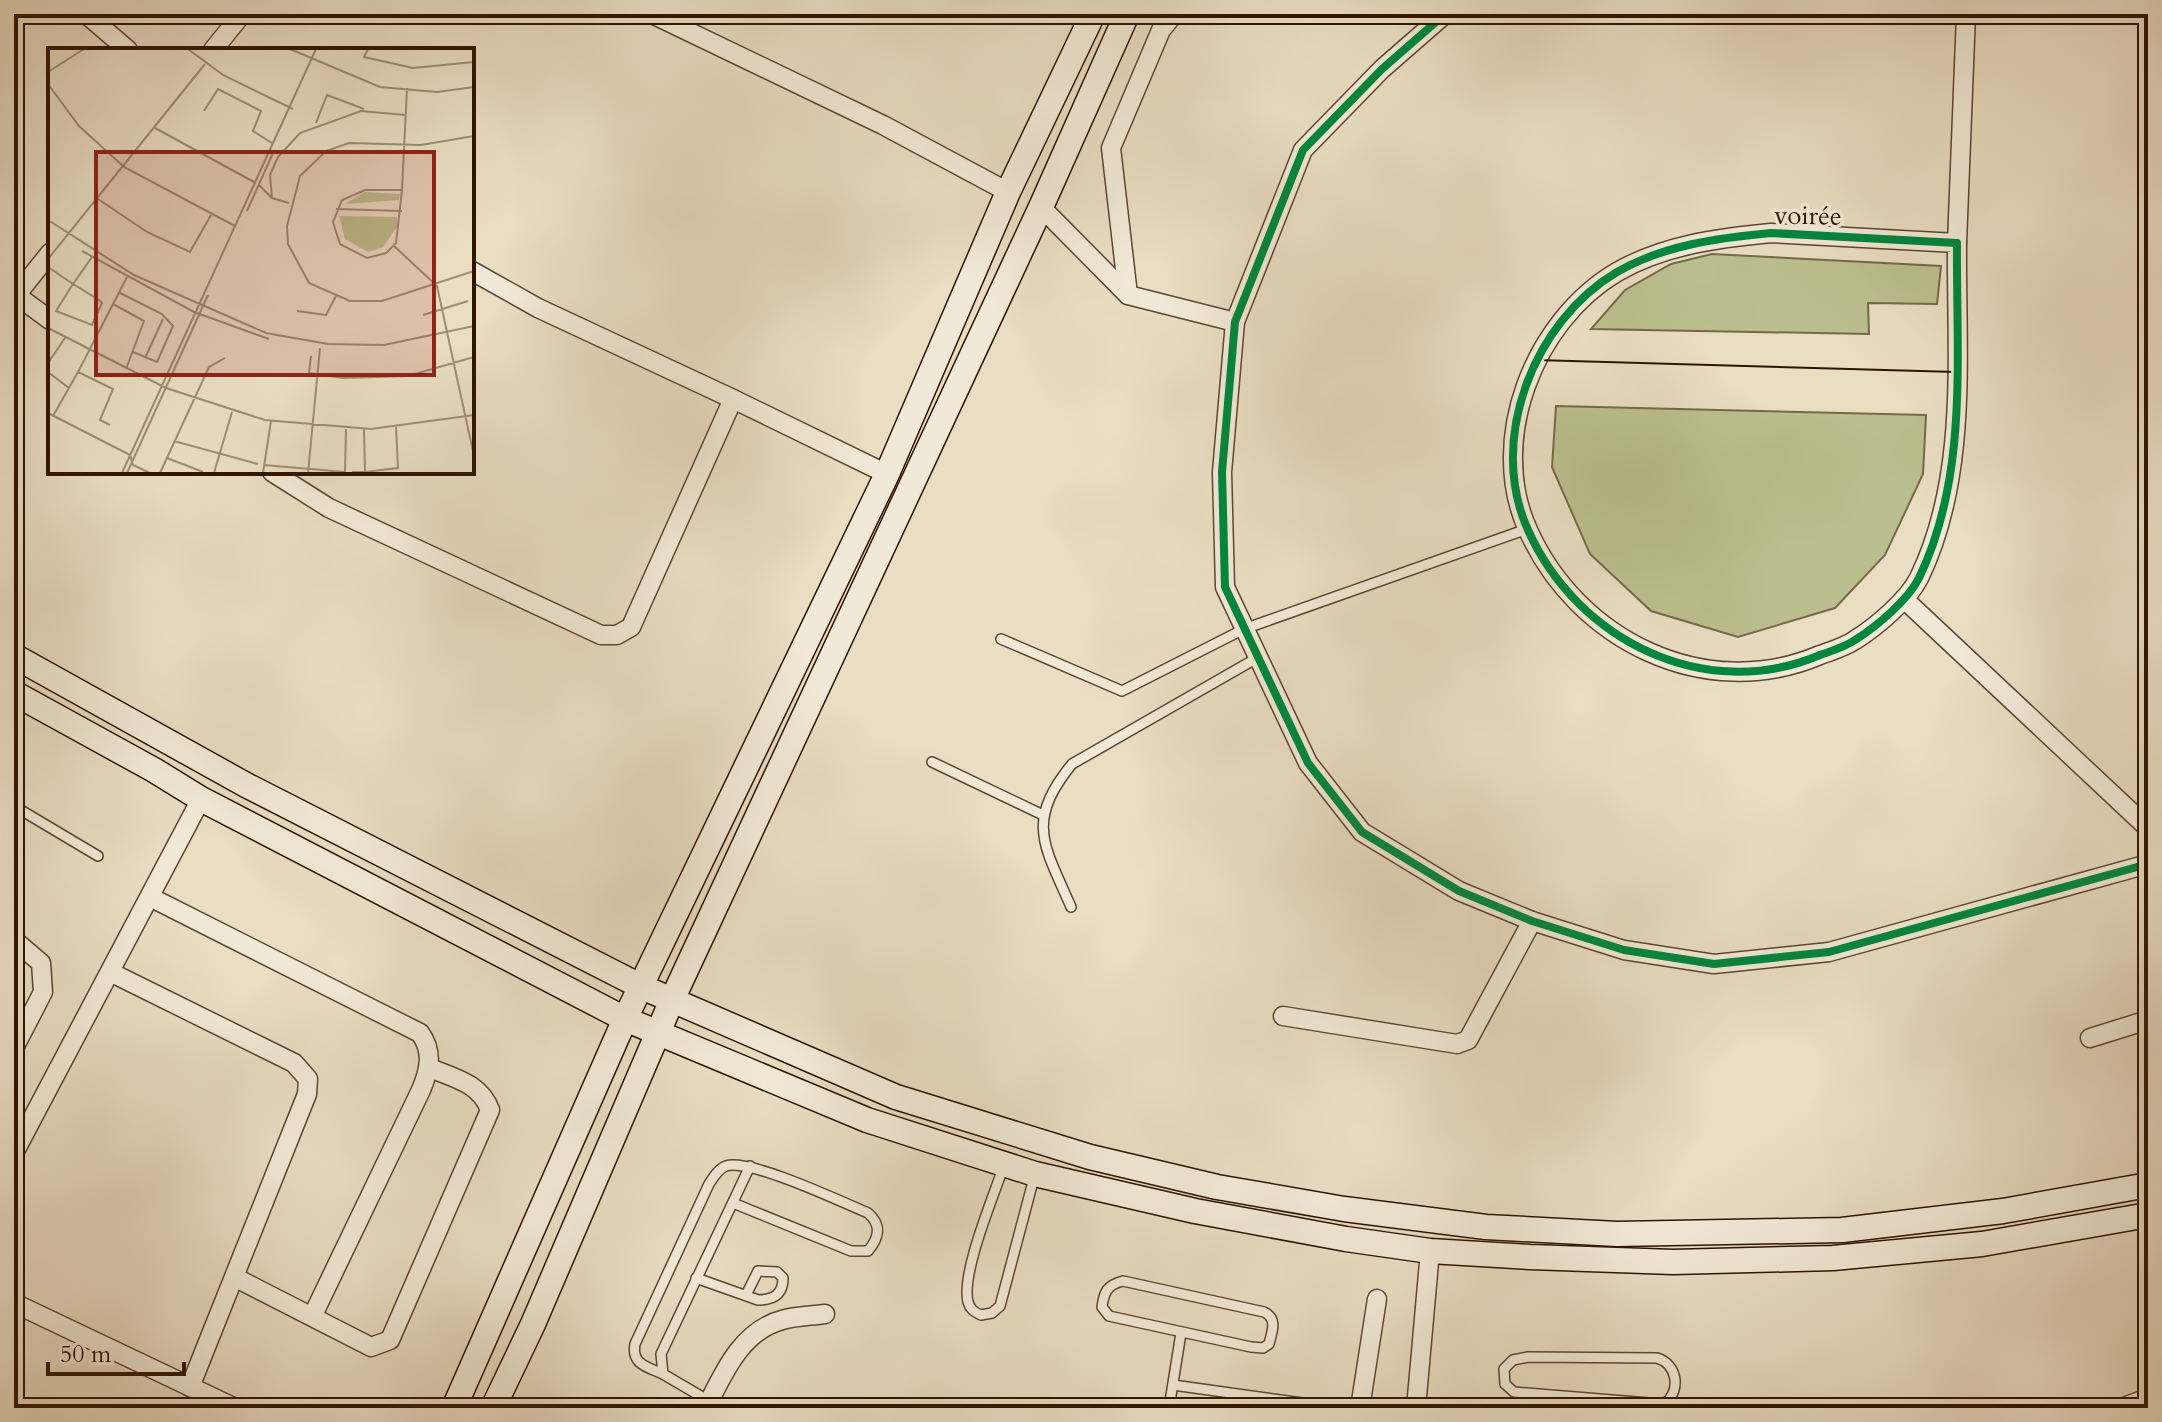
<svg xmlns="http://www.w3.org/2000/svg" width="2162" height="1422" viewBox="0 0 2162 1422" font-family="Cardo,serif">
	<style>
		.green { fill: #bbbf8f; stroke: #766a48; stroke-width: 2 }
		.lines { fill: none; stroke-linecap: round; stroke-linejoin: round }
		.lane-casing { stroke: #5e4631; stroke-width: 12 }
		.street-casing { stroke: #5e4631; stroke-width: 21 }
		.secondary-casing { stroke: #301401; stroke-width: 27 }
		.lane { stroke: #f1e9d7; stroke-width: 9 }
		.street { stroke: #f1e9d7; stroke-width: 18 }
		.secondary { stroke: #f1e9d7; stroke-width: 24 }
		.tram { stroke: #301401; stroke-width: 2 }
		.cycleway-casing { stroke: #f1e9d7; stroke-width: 13 }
		.cycleway { stroke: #00873e; stroke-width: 8 }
		.labels { text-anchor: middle; stroke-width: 7; stroke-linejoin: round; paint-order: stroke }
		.street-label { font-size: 26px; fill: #301401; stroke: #f1e9d7 }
		.inset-road { fill: none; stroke: #9f8d75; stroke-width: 2 }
		.view { fill: #8f2418; fill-opacity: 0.15; stroke: #8f2418; stroke-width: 4 }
		.inset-edge { fill: none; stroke: #301401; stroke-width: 4 }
	</style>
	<rect width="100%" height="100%" fill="#e9ddc2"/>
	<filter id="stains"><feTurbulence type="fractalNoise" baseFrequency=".0025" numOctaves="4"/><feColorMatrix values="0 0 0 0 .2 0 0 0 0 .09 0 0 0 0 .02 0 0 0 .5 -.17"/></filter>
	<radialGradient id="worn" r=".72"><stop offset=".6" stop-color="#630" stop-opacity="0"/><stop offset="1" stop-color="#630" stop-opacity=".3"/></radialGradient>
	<!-- green -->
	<g class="green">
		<polygon points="1712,254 1941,266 1937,304 1868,303 1869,334 1591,329 1625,290 1671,264"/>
		<polygon points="1556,406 1926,415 1923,474 1885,555 1835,608 1738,637 1651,611 1590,554 1552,467"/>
	</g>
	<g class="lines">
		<!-- lane casing -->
		<g class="lane-casing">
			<g id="lane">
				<polyline points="1001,639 1122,691 1244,629 1527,529"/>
				<polyline points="932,762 1043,815"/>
				<polyline points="14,806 98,856"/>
				<path d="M1071,907C1044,845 1025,822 1072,764L1257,658"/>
				<path d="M1004,1165C994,1196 961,1272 968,1302C970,1309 974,1312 981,1315L992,1313L1000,1306L1035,1174"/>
				<path d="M696,1278L758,1300C774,1300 783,1294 783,1278L777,1272L758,1271L746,1295"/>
				<path d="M1123,1281L1264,1312C1278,1319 1272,1331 1269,1344L1263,1348L1251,1347L1109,1316L1102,1307C1104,1292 1107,1285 1123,1281Z"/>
				<path d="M1528,1357L1657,1358C1677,1364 1681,1389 1666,1403L1661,1404L1514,1392L1505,1384L1504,1369L1513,1360Z"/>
				<path d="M663,1374C647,1367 631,1364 635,1344L709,1184C713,1178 718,1169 726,1166C749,1158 842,1202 868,1213C882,1225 879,1238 868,1251H851L733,1203"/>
				<polyline points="1173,1385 1339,1408"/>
				<polyline points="709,1401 663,1374 661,1354 750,1166"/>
				<polyline points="1169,1408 1181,1333"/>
			</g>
		</g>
		<!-- street casing -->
		<g class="street-casing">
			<g id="street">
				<polyline points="86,14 128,50"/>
				<polyline points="652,14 883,125 1008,192"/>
				<polyline points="1445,14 1382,69 1303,150 1235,322 1222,472 1225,587 1308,763 1362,832 1459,891 1532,921 1624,950 1714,964 1829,952 2148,864"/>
				<polyline points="213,50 242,14"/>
				<polyline points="1041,207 1128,295 1235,322"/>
				<path d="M1771,233L1957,243C1956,354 1969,475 1919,578C1908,600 1876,627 1855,640C1845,647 1831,651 1820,655C1705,704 1577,640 1528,530C1487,440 1534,321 1617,272C1664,245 1718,238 1771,233Z"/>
				<polyline points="1957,243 1966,14"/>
				<polyline points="472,271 538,308 733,399 887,474"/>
				<polyline points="16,295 50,320"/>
				<polyline points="1128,295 1111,148 1161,30 1174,14"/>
				<polyline points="14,298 50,253"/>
				<polyline points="272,472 329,508 601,635 617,635 631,627 733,399"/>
				<polyline points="1904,599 2148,828"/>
				<path d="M150,897L420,1033C434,1052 429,1071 421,1090L313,1315"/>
				<polyline points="14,940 41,963 43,992 14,1048"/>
				<polyline points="110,972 294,1063 308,1079 307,1094 190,1387"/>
				<polyline points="1283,1016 1457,1044 1468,1040 1532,921"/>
				<polyline points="2090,1038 2148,1020"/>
				<polyline points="14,1153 201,799"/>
				<path d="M236,1278L371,1347L390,1340L490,1110C480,1083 454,1078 430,1068"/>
				<polyline points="14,1303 235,1408"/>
				<path d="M706,1408C723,1374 741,1331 782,1320C796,1316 811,1316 825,1314"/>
				<polyline points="1360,1408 1377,1299"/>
				<polyline points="1416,1408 1430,1251"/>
				<polyline points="2121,1408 2148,1398"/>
			</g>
		</g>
		<!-- secondary casing -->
		<g class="secondary-casing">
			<g id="secondary">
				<polyline points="14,656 246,785 642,987 896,1097 1090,1157 1217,1187 1344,1209 1486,1227 1617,1234 1842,1230 2003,1211 2148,1185"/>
				<polyline points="14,693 154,770 201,799 625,1019 867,1120 1035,1174 1195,1211 1346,1239 1430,1251 1530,1257 1673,1262 1833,1258 1982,1244 2148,1215"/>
				<polyline points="454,1408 625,1019 887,474 1008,192 1093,14"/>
				<polyline points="493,1408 533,1324 672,1000 1041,207 1127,14"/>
			</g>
		</g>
		<!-- lane -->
		<use href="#lane" class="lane"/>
		<!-- street -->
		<use href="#street" class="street"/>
		<!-- secondary -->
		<use href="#secondary" class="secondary"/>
		<!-- tram -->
		<polyline class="tram" points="1536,360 1956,372"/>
		<!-- cycleway casing -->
		<g class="cycleway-casing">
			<g id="cycleway">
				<polyline points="1445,14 1382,69 1303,150 1235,322 1222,472 1225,587 1308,763 1362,832 1459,891 1532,921 1624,950 1714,964 1829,952 2148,864"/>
				<path d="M1771,233L1957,243C1956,354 1969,475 1919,578C1908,600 1876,627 1855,640C1845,647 1831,651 1820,655C1705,704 1577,640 1528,530C1487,440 1534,321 1617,272C1664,245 1718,238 1771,233Z"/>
			</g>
		</g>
		<!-- cycleway -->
		<use href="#cycleway" class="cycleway"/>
	</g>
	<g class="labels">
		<!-- street labels -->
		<g class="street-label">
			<text transform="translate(1808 215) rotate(1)" y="9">voirée</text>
		</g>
	</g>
	<!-- overview -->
	<g transform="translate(48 48)">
		<rect width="426" height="426" fill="#e9ddc2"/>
		<path d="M316,144L352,146L351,152L297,156ZM291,168L349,169V179L335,199L320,204L297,191Z" fill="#bbbf8f"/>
		<path class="inset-road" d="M140,1L175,27L245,61M242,1L332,39L389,44L426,39M320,1L316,9L365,20L426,14M0,24L36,1M0,36L31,78L76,119L187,178M156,63L170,41L213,63L205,83L224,95M268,75L279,47L316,61M107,80L206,134M426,88L373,97L301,95L278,103L252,128L239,178L240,196L261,235L302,253H334L426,223M211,137L224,150L241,155M317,142H354L348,195L338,205L319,210L292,196L285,174L294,152ZM354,142L359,40M224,150L222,127L230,109L252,85L313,63L357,67M50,151L99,184L142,204L163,167M288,161L354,163M199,163L225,105M0,172L86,227L218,285L280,296L336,297L426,278M346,198L389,238L426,408M34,203L146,264L221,291M0,211L157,16M0,219L25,236L51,252L54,255L44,277L8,263L25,236L44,209M72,245L114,266L125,278L109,314L85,304M65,256L96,273L78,321M249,263L278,267L288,248M375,267L420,253M0,280L118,340L217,372L323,381L426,367M263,308L261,325L295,330L360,328L426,309M97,310L115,271M0,315L17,290M0,324L21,340M0,365L82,407L85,417L102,425M5,368L30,324M62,377L52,372L65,341L30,324L79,229M126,393L210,416M119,410L155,424M216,417L297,424M297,424L298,381M304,424H317L316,381M317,424L350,420L348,379M74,425L268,1M79,425L160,247M112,425L161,319L177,310M166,425L184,364M215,425L223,373M260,425L272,300"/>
		<path class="view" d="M48,104H386V327H48Z"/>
		<rect width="426" height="426" class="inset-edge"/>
	</g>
	<!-- margin -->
	<rect width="2162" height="1422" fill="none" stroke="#e9ddc2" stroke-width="48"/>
	<rect x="16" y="16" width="2130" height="1390" fill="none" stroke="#301401" stroke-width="4"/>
	<rect x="24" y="24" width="2114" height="1374" fill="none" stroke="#301401" stroke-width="2"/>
	<!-- scale -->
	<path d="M48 1362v12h136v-12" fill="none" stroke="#301401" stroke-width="4"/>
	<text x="60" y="1362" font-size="24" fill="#301401" stroke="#f1e9d7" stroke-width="6" paint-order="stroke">50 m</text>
	<rect width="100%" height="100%" filter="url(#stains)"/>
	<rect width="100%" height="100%" fill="url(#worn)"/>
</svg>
